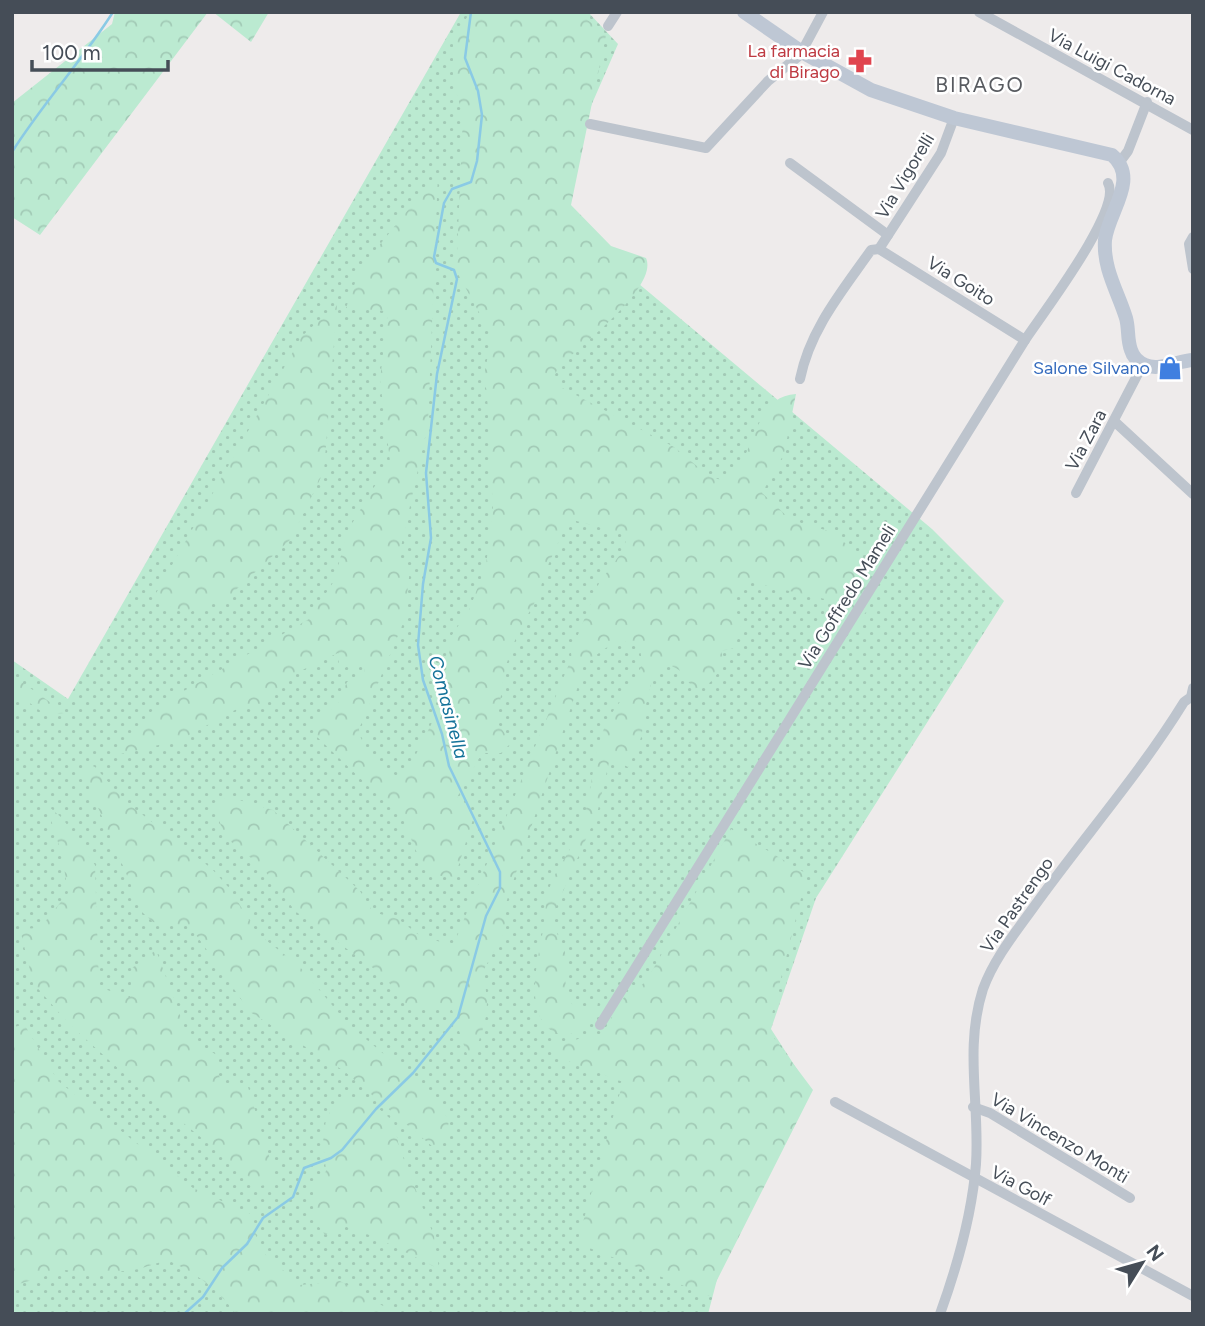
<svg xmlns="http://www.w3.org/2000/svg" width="1205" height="1326" viewBox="0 0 1205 1326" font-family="Figtree,sans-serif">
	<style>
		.green { fill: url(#green-dots) }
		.forest { fill: url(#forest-crowns) }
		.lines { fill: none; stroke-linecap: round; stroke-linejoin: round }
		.stream { stroke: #8acae5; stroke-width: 2.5 }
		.street { stroke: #bdc4cd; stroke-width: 10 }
		.secondary { stroke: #bec7d4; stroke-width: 14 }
		.labels { text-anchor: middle; stroke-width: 5; stroke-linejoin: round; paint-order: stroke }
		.health-label { font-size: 18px; fill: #be3a42; stroke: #fff; text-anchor: end }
		.street-label { font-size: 18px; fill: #454d57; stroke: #fff }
		.shop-label { font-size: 18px; fill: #366cbe; stroke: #fff; text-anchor: end }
		.water-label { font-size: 19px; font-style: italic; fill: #15739a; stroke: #fff }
		.quarter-label { font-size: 21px; letter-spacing: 2px; fill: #585b60; stroke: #fff }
	</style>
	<defs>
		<pattern id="green-dots" width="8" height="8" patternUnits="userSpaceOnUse" patternTransform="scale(1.75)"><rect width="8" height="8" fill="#bbead1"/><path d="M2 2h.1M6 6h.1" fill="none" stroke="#a2cab6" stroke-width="1.8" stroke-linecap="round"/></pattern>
		<pattern id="forest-crowns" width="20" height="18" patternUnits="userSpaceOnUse" patternTransform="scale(1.75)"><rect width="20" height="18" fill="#bbead1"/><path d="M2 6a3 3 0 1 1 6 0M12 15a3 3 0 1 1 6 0" fill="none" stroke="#a2cab6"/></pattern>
	</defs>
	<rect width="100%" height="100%" fill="#eeebeb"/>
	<!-- green -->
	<polygon class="green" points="461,12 588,12 618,44 547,207 932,529 1004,601 816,898 771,1029 811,1091 719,1272 708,1314 12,1314 12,660 68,699"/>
	<!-- forest -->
	<g class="forest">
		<polygon points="115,12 208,12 40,235 12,217 12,103 112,24"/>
		<polygon points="213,12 269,12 251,42"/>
		<path d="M470,12H578L606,35L571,205L611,246L646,258C659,287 579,347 558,367L555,375L557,385L674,447L710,477L726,481C756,460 752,396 796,394L784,454L762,493L791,520L832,532L870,564L866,612L834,653L803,669L820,627L838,602L745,581L732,595L741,627L735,648L721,651L724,662C717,675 709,689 694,689L679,670L668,664C643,675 647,719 640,741C637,750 632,758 628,767L610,758L597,814L553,914C552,931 564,942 566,957C569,978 556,1002 584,1010L598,1003C588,1043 544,1047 536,1004C532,979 539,955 543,930C545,918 545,905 548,893C554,869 573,850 581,826C594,791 591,751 609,718C621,695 650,676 639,648C615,630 601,656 580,666L572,664L571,652L599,583L622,552L628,535L569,519L544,574L539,595L518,632L505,668L497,722L511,743L501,753H482L455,802L475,813L455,877L431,875L416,851L400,812L389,806L314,734L316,723L338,703L347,682L361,679L365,673L364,665L357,662L344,668L339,666L338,653L294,674L267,703L235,710L180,740L108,757L156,707L309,619L334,581L348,530L390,461L380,380L388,311L346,308L360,269L438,173L428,424L399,556L410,569L404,621L359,729C359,746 387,776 404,778L443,701L448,678L450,638L470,608L486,565L493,511L487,394L484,375L492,336L453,265L457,254L463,115L453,82V41Z"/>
		<polygon points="337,304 324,471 291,539 226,599 190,612 151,602 302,336"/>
		<path d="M569,664L583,671L506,903V929L482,973C493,1011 484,1028 470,1063L452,1010L409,1009L384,976L295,911L262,867L224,836L214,803L229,797L273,810L360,891L373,912L398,919L419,935L453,946Z"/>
		<polygon points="12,675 65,713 46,715 12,690"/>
		<polygon points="88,764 95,767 125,801 212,869 230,889 257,933 300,967 348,1024 417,1082 449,1119 446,1142 433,1147 344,1071 250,1012 190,926 153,922 143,913 82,770"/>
		<polygon points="46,804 63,819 95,865 99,987 130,998 132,968 156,950 188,1037 215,1054 221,1085 248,1087 277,1182 260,1186 131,1080 69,1024 33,983 20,929 40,928 68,893 62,855"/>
		<polygon points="731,829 807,874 768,1030 813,1090 709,1296 577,1243 623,1082 560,1058 550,1045 602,1034 626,994 646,982"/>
		<path d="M24,1024L58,1081L193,1188L253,1215L258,1248L300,1285L340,1281L397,1314H236C217,1288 196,1273 167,1260L139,1269L93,1275L66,1270L12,1286V1028Z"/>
		<polygon points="337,1100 370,1101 394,1122 399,1147 434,1236 439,1269 375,1237 344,1226 325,1235 314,1220 313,1189 326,1171 323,1142 326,1119"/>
	</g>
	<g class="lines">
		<!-- stream -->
		<g class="stream">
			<path d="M12,152C43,103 82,61 113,12"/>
			<polyline points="184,1314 203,1297 222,1268 247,1244 263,1218 293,1197 304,1168 331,1158 342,1150 376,1109 413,1073 458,1017 486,916 500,888 500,872 449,766 442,734 423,680 418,645 423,584 431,538 426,473 437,374 457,279 454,270 436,263 434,257 444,203 452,189 471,182 477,161 482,115 478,91 465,58 471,12"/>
		</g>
		<!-- street -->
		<g class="street">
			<polyline points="979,12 1193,130"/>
			<polyline points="608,26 617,12"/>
			<polyline points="590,124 706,148 768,81 800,55 823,12"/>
			<polyline points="790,163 888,235"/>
			<polyline points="1119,163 1128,151 1147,102"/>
			<polyline points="1193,237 1189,244 1193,269"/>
			<polyline points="879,249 1025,340"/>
			<polyline points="879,249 941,153 954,118"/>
			<path d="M800,379C810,329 843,290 871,250L879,249"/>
			<polyline points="1114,421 1193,494"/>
			<polyline points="1076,493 1143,364"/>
			<path d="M600,1025L1025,340C1042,314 1123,209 1108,183"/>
			<polyline points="835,1102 1193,1296"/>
			<polyline points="973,1107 990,1113 1130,1198"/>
			<path d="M940,1314C957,1267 972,1214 976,1164C980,1104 964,1048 983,989C994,959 1015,933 1033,908C1083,838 1139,775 1184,702L1191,697L1193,688"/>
		</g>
		<!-- secondary -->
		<path class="secondary" d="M744,12L802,52L871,90L954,118L1112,155C1140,179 1108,212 1105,240C1103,269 1118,292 1126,318C1129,328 1127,340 1131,350C1133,357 1138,362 1145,365C1159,371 1178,361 1193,360"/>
	</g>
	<!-- icons -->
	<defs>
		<g id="pharmacy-bare" transform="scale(1.89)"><path d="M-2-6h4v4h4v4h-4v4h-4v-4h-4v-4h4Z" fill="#e0444e" stroke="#fff" stroke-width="2.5" paint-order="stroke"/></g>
		<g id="shop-bare" transform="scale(1.89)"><path d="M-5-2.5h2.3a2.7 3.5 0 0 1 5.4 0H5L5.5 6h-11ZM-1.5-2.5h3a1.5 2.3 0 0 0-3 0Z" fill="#3f7fe0" stroke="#fff" stroke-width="2.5" paint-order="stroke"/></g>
	</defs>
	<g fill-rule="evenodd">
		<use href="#pharmacy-bare" x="860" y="61"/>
		<use href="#shop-bare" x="1170" y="368"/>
	</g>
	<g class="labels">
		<!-- health labels -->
		<g class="health-label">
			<text x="840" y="57">La farmacia<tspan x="840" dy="21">di Birago</tspan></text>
		</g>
		<!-- street labels -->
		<g class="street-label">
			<text transform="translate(1112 67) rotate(28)" y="6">Via Luigi Cadorna</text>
			<text transform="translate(905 176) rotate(-59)" y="6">Via Vigorelli</text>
			<text transform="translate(961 281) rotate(32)" y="6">Via Goito</text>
			<text transform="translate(1086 440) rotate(-62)" y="6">Via Zara</text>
			<text transform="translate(847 597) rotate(-58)" y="6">Via Goffredo Mameli</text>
			<text transform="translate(1017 905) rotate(-55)" y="6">Via Pastrengo</text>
			<text transform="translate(1060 1138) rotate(31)" y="6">Via Vincenzo Monti</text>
			<text transform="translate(1021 1186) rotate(28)" y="6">Via Golf</text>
		</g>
		<!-- shop labels -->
		<g class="shop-label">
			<text x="1150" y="374">Salone Silvano</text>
		</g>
		<!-- water labels -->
		<g class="water-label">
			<text transform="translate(449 707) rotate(75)" y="7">Comasinella</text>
		</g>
		<!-- quarter labels -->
		<g class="quarter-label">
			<text x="980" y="92">BIRAGO</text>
		</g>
	</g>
	<!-- border -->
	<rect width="1205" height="1326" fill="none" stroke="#454d57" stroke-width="28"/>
	<!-- north arrow -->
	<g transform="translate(1142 1263) rotate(53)" stroke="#ffffff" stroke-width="5" paint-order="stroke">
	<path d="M0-5L12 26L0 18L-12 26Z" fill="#454d57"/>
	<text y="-10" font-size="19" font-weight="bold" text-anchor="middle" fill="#454d57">N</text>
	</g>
	<!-- scale -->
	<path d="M32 60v10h136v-10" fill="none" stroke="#454d57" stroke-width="3.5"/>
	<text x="42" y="60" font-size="21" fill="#454d57" stroke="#ffffff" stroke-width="5" paint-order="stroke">100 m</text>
</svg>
